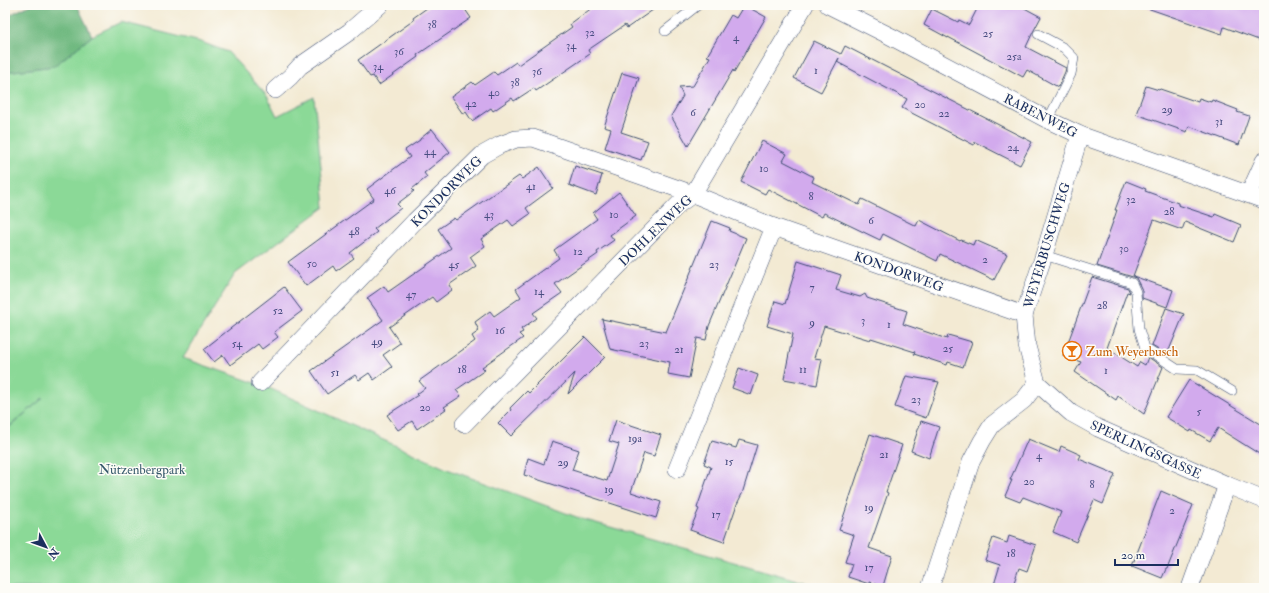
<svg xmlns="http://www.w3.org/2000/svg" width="1269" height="593" viewBox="0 0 1269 593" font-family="'IM FELL Double Pica',serif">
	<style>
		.green { fill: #8bd997; stroke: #53847a }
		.forest { fill: #70b980; stroke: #46746f }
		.building { fill: #d2aaed }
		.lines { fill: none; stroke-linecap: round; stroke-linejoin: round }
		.service-casing { stroke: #3b4b70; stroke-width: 10 }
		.minor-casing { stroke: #3b4b70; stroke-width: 18 }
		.service { stroke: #fff; stroke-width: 9 }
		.minor { stroke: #fff; stroke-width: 17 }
		.labels { text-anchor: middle; stroke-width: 3; stroke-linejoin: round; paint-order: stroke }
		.number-label { font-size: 11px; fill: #494e82 }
		.street-label { font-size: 13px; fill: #1b2f5e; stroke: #fdfcf7 }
		.food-label { font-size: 13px; fill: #c56008; stroke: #fdfcf7; text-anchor: start }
		.park-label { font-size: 13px; fill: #375a6c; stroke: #fdfcf7 }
	</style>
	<rect width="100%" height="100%" fill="#fdfcf7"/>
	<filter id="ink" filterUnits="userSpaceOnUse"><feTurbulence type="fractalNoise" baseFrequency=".025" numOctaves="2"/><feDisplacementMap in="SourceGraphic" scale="8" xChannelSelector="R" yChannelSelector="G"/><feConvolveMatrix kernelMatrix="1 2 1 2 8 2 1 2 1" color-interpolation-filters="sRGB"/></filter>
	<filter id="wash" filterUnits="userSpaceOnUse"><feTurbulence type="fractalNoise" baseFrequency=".012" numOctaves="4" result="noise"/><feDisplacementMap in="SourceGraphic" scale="16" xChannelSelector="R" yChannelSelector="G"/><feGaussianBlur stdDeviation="0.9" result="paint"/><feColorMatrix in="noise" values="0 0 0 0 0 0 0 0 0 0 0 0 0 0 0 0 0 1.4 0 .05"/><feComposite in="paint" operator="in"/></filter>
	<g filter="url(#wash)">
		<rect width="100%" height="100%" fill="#f3ead3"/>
		<!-- green -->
		<polygon class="green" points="121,22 201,42 228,52 267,96 277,116 314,97 325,207 235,274 183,358 267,387 447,469 582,519 825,588 5,588 5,431 43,398 5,430 5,72 54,66 92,36"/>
		<!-- forest -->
		<polygon class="forest" points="30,5 77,5 92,36 54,66 5,72 5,17"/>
		<g id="blocks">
			<!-- building -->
			<g class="building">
				<polygon points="431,5 462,5 471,18 417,55 418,57 379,85 373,76 370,77 358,60 414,20 413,18"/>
				<polygon points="596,5 660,5 627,28 625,25 588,50 590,54 536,91 534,88 514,101 512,98 493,111 491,108 472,121 466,112 463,114 451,97 472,82 475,85 494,72 497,75 516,62 518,65 572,27 570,24"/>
				<polygon points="744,5 766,17 734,72 733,70 688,146 671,116 683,96 679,87 693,86 710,57 707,56 731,15 736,18"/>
				<polygon points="979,5 1019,5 1041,17 1033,32 1026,47 1066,68 1065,72 1058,87 1027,70 1023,77 948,37 948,38 924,25 932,9 958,22 959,20 969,25"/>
				<polygon points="1148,5 1256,5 1264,8 1264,42 1224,27 1222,34 1147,8"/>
				<polygon points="814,41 841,54 845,46 1032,142 1020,165 975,142 974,145 902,108 907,99 837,62 839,58 821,92 794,78"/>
				<polygon points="622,73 639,78 621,132 648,141 641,160 605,148 611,129 604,127"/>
				<polygon points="1146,86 1159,90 1160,89 1198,102 1199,98 1211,102 1212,100 1238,110 1237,112 1249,116 1239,145 1189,126 1187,132 1136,114"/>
				<polygon points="432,129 450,152 424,173 427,177 412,189 414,191 397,204 401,208 374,229 377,232 350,253 354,258 336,271 333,266 306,286 288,262 374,199 367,189 410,157 405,150 420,140 420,139"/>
				<polygon points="762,141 787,154 783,161 814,177 812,182 859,205 862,199 916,226 919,220 960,241 961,240 973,245 975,240 1007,254 994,280 940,254 937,261 883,234 880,240 824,213 822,217 768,189 765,194 741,182"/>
				<polygon points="575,166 602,175 596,195 569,185"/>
				<polygon points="539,167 553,188 526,208 530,214 513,226 508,220 481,239 485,246 470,257 476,266 449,285 452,290 436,302 432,297 389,327 400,343 383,355 392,367 374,380 369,373 359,380 355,375 327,394 311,371 383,320 367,298 384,286 388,292 451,248 438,229 454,218 456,220 519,176 522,179"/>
				<polygon points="1126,181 1146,189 1145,191 1178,203 1178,205 1214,217 1215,214 1241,225 1234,242 1185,222 1182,230 1154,220 1133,276 1173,290 1167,307 1142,298 1142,290 1136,278 1097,266 1114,219 1117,210 1115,210"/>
				<polygon points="619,192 636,216 610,235 614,240 597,252 598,254 555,284 562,293 533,313 537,318 521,329 523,332 519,334 523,338 482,367 485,370 456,390 461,396 444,407 446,409 417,429 412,421 398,430 387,415 418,395 417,394 425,388 419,381 475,341 472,336 479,331 475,322 490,311 494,316 521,297 516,289 559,258 554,250 597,219 593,213"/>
				<polygon points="712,221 730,228 729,231 746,238 709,326 706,340 697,338 689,378 668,374 670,362 610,349 602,319 666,332"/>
				<polygon points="798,261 841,275 836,290 860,297 865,294 867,298 907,311 903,324 947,339 948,335 972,342 963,367 948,362 947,365 914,354 915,352 871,338 870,340 824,326 814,358 822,359 817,385 784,379 793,334 767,326 775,301 785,304"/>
				<polygon points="1092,277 1128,288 1130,293 1127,292 1107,348 1137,367 1140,362 1145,365 1148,357 1163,367 1144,414 1118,396 1116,400 1075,372 1081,362 1063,356"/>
				<polygon points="284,287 302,311 274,332 278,337 262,349 258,344 230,365 223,355 214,362 204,349"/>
				<polygon points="1166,308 1184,314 1167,355 1152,346"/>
				<polygon points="585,337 605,357 568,394 575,373 511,436 498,423 511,410 510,408 527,391 529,393"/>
				<polygon points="739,368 758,375 751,395 732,388"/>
				<polygon points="906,376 939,382 926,418 895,407"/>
				<polygon points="1189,380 1264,426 1264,457 1218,428 1210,441 1191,430 1190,432 1166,417"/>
				<polygon points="616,420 661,435 654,456 644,453 631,492 661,502 656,518 524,475 528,458 544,464 552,441 579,450 572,470 607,481 619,444 609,441"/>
				<polygon points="921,421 939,427 929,458 911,451"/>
				<polygon points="870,434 902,445 886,492 888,493 869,548 892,556 883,586 869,582 869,584 848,577 852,564 845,562 854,535 839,530 863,458 862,458"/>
				<polygon points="1028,439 1059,452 1061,446 1081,455 1079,459 1115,474 1103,504 1094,500 1076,542 1053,532 1061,512 1023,497 1020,502 1005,496 1012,480 1010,480"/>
				<polygon points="739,440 757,445 742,494 737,504 724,542 690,530 699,509 697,508 711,467 704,464 712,441 736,448"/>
				<polygon points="1161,491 1193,505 1167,569 1166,569 1162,578 1132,566"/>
				<polygon points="1009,536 1036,545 1027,571 1019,568 1012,588 993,588 1000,565 985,560 993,538 1007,543"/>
			</g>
		</g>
	</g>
	<g filter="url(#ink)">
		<use href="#blocks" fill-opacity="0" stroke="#3b4b70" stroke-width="1"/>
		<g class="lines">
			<!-- service casing -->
			<g class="service-casing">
				<g id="service">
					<polyline points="665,31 698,5"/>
					<polyline points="1038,34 1064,48 1074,58 1071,74 1048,120"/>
					<polyline points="1044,255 1132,283 1136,292 1139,329 1145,348 1177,369 1197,370 1232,391"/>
				</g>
			</g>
			<!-- minor casing -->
			<g class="minor-casing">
				<g id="minor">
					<polyline points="828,5 890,36 1048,120 1080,135 1264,200"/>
					<polyline points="275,90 290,77 300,66 349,32 380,5"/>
					<polyline points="1249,194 1264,161"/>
					<polyline points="260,383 415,221 482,155 500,145 516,139 533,138 693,194 774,227 1024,315"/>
					<polyline points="1037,383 1071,413 1098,428 1227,485 1264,500"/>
					<polyline points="464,424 679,204 693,194 805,5"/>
					<polyline points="677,469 774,227"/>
					<polyline points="930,588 971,462 982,441 992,425 1024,400 1037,383 1027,346 1024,315 1044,255 1080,135"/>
					<polyline points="1190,588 1227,485"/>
				</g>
			</g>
			<!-- service -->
			<use href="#service" class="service"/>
			<!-- minor -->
			<use href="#minor" class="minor"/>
		</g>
	</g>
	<!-- icons -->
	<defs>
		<g id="bar-ring" transform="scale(1)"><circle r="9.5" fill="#fdfcf7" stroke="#e8710a" stroke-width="1.5"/><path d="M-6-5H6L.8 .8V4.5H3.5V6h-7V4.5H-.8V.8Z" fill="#e8710a"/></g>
	</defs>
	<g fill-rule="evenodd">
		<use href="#bar-ring" x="1072" y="351"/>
	</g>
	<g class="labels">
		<!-- number labels -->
		<g class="number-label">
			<text x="432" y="28">38</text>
			<text x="590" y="36">32</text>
			<text x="988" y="37">25</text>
			<text x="736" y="41">4</text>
			<text x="571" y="49">34</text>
			<text x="399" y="55">36</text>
			<text x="1014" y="60">25a</text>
			<text x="378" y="70">34</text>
			<text x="816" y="74">1</text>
			<text x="537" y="75">36</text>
			<text x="515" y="86">38</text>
			<text x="494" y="96">40</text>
			<text x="471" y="107">42</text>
			<text x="920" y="108">20</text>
			<text x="1167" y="113">29</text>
			<text x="693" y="116">6</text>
			<text x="944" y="117">22</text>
			<text x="1219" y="125">31</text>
			<text x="1013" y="151">24</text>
			<text x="430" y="155">44</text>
			<text x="764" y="172">10</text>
			<text x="531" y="190">41</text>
			<text x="390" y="194">46</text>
			<text x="811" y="200">8</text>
			<text x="1131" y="203">32</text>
			<text x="1169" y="215">28</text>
			<text x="489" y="218">43</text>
			<text x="614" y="218">10</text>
			<text x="871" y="224">6</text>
			<text x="354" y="235">48</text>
			<text x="1124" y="252">30</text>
			<text x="578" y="255">12</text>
			<text x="985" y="263">2</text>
			<text x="312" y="267">50</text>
			<text x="454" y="268">45</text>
			<text x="714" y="268">23</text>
			<text x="812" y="291">7</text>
			<text x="539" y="295">14</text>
			<text x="411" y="298">47</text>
			<text x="1102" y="309">28</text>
			<text x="278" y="314">52</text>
			<text x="863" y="324">3</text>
			<text x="812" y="326">9</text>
			<text x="889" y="328">1</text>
			<text x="500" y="334">16</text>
			<text x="377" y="345">49</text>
			<text x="237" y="347">54</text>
			<text x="644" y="347">23</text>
			<text x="948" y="352">25</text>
			<text x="679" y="353">21</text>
			<text x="462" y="373">18</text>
			<text x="803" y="373">11</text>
			<text x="1106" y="374">1</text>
			<text x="335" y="376">51</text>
			<text x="916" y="403">23</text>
			<text x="425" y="411">20</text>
			<text x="1199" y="415">5</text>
			<text x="635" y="442">19a</text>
			<text x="884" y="458">21</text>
			<text x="1039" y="459">4</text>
			<text x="729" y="465">15</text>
			<text x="563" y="466">29</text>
			<text x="1029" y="485">20</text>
			<text x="1092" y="488">8</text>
			<text x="609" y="493">19</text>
			<text x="869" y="511">19</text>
			<text x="1172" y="514">2</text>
			<text x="716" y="518">17</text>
			<text x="1011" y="557">18</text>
			<text x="869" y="571">17</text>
		</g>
		<!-- street labels -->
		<g class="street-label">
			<text transform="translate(1041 115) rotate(27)" y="5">RABENWEG</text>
			<text transform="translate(446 191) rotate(-45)" y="5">KONDORWEG</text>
			<text transform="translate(655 230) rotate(-44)" y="5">DOHLENWEG</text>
			<text transform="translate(1046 245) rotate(-73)" y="5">WEYERBUSCHWEG</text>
			<text transform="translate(899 271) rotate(20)" y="5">KONDORWEG</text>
			<text transform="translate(1146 449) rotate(25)" y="5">SPERLINGSGASSE</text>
		</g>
		<!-- food labels -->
		<g class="food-label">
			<text x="1086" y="356">Zum Weyerbusch</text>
		</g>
		<!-- park labels -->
		<g class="park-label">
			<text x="142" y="474">Nützenbergpark</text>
		</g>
	</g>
	<!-- margin -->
	<rect width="1269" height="593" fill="none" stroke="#fdfcf7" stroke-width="20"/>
	<!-- north arrow -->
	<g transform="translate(46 547) rotate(131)" stroke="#fdfcf7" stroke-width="3" paint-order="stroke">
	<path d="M0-3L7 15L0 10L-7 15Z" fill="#1b2f5e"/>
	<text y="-6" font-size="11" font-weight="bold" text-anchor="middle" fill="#1b2f5e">N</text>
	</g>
	<!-- scale -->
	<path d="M1115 559v6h63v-6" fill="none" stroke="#1b2f5e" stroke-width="2"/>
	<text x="1121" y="559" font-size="12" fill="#1b2f5e" stroke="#fdfcf7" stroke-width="3" paint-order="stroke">20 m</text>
</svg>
